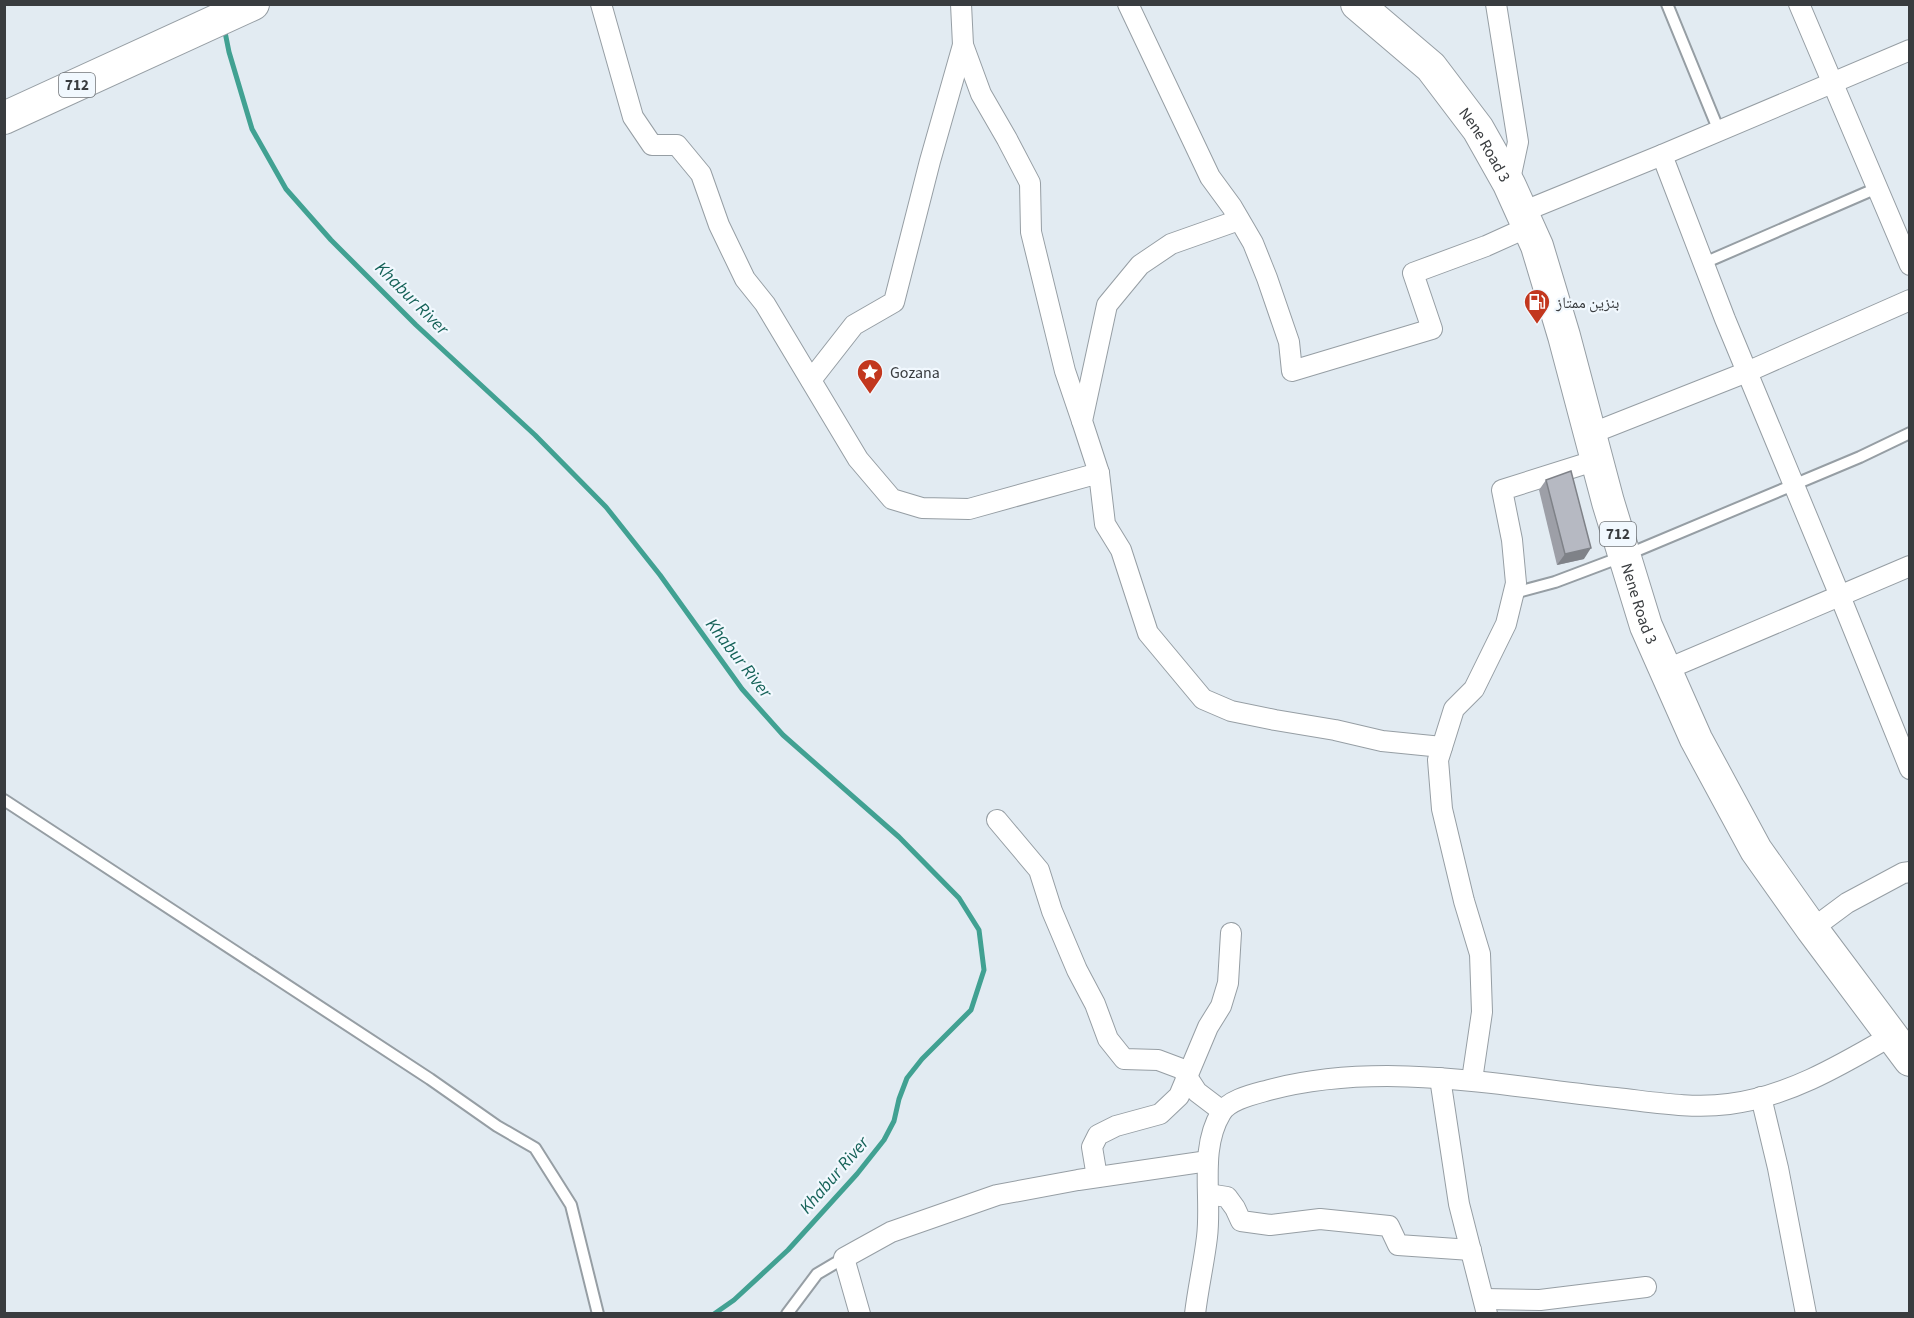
<svg xmlns="http://www.w3.org/2000/svg" width="1914" height="1318" viewBox="0 0 1914 1318" font-family="'Source Sans 3','Noto Naskh Arabic',sans-serif">
	<style>
		.lines { fill: none; stroke-linecap: round; stroke-linejoin: round }
		.stream { stroke: #41a192; stroke-width: 5 }
		.lane-casing { stroke: #969ea4; stroke-width: 14 }
		.street-casing { stroke: #969ea4; stroke-width: 22 }
		.primary-casing { stroke: #969ea4; stroke-width: 34 }
		.lane { stroke: #fff; stroke-width: 10 }
		.street { stroke: #fff; stroke-width: 20 }
		.primary { stroke: #fff; stroke-width: 32 }
		.wall { fill: #9d9fa7 }
		.shaded-wall { fill: #7f8288 }
		.building { fill: #b6b9c2; stroke: #7f8288; stroke-width: 1.5 }
		.labels { text-anchor: middle; stroke-width: 4.5; stroke-linejoin: round; paint-order: stroke }
		.shield { fill: #f1f8fe; stroke: #707478; stroke-width: 1.5 }
		.shield-label { font-size: 15px; font-weight: bold; fill: #393c3f }
		.street-label { font-size: 16px; fill: #393c3f; stroke: #f1f8fe }
		.poi-label { font-size: 16px; fill: #393c3f; stroke: #f1f8fe; text-anchor: start }
		.water-label { font-size: 18px; font-style: italic; fill: #156258; stroke: #f1f8fe }
	</style>
	<rect width="100%" height="100%" fill="#e2ebf2"/>
	<g class="lines">
		<!-- stream -->
		<polyline class="stream" points="224,27 229,52 252,129 286,189 331,240 416,325 535,435 606,507 660,575 742,689 783,735 899,837 959,898 979,930 984,970 971,1010 922,1059 907,1078 899,1099 894,1121 884,1140 857,1174 788,1250 734,1300 714,1314"/>
		<!-- lane casing -->
		<g class="lane-casing">
			<g id="lane">
				<polyline points="1667,4 1719,131"/>
				<polyline points="1704,263 1877,188"/>
				<polyline points="1514,593 1555,582 1624,556 1860,457 1910,433"/>
				<polyline points="4,800 430,1079 497,1126 535,1148 571,1205 598,1314"/>
				<polyline points="787,1314 817,1274 844,1258"/>
			</g>
		</g>
		<!-- street casing -->
		<g class="street-casing">
			<g id="street">
				<polyline points="601,4 633,117 652,145 677,145 701,174 719,225 745,279 765,304 858,459 892,499 922,508 969,509 1099,473 1105,524 1121,550 1148,633 1203,699 1231,711 1275,720 1335,730 1382,741 1442,747"/>
				<polyline points="961,4 963,45 981,94 1007,139 1030,183 1031,232 1065,371 1082,421"/>
				<polyline points="1128,4 1210,177 1232,207 1253,243 1267,278 1289,342 1292,371 1432,329 1413,273 1486,246 1528,227"/>
				<polyline points="1496,4 1518,142 1509,184"/>
				<polyline points="1799,4 1910,265"/>
				<polyline points="1662,155 1725,319 1840,596 1910,769"/>
				<polyline points="1522,212 1662,155 1910,50"/>
				<polyline points="811,380 854,325 894,302 930,161 963,45"/>
				<polyline points="1590,434 1747,372 1910,300"/>
				<polyline points="1099,473 1082,421 1107,305 1140,265 1171,244 1239,220"/>
				<polyline points="1665,670 1910,566"/>
				<polyline points="997,820 1039,870 1052,911 1077,970 1095,1004 1108,1039 1124,1059 1158,1060 1182,1069 1197,1092 1222,1111"/>
				<polyline points="1812,929 1847,903 1903,873 1910,872"/>
				<polyline points="1440,1078 1459,1204 1487,1314"/>
				<polyline points="1472,1080 1482,1012 1480,954 1464,901 1442,809 1438,760 1454,709 1474,689 1506,624 1516,583 1512,540 1502,490 1597,460"/>
				<polyline points="1761,1097 1778,1168 1806,1314"/>
				<polyline points="1097,1177 1092,1147 1098,1135 1116,1126 1160,1114 1179,1096 1208,1027 1221,1006 1228,983 1231,933"/>
				<polyline points="1208,1194 1227,1197 1235,1208 1241,1221 1270,1225 1320,1219 1389,1226 1398,1245 1471,1250"/>
				<polyline points="1484,1299 1540,1300 1646,1287"/>
				<polyline points="860,1314 844,1258 891,1232 997,1195 1078,1180 1208,1161"/>
				<path d="M1195,1314C1198,1288 1204,1263 1207,1237C1212,1197 1199,1149 1221,1113C1229,1099 1255,1094 1269,1090C1383,1060 1501,1086 1616,1098C1653,1102 1691,1109 1729,1104C1787,1097 1841,1065 1891,1036"/>
			</g>
		</g>
		<!-- primary casing -->
		<g class="primary-casing">
			<g id="primary">
				<path id="s1" d="M1357,4L1431,67L1478,129L1509,184L1537,246L1564,336L1608,502L1646,626L1696,739L1756,850L1812,929L1910,1060"/>
				<polyline points="4,118 253,4"/>
			</g>
		</g>
		<!-- lane -->
		<use href="#lane" class="lane"/>
		<!-- street -->
		<use href="#street" class="street"/>
		<!-- primary -->
		<use href="#primary" class="primary"/>
	</g>
	<!-- wall -->
	<polygon class="wall" points="1546,480 1584,559 1557,565 1539,490"/>
	<!-- shaded-wall -->
	<polygon class="shaded-wall" points="1591,548 1584,559 1557,565 1565,554"/>
	<!-- building -->
	<polygon class="building" points="1571,471 1591,548 1565,554 1546,480"/>
	<!-- icons -->
	<defs>
		<g id="fuel-pin" transform="scale(1.35)"><path d="M0 17L-7.5 6A9.5 9.5 0 1 1 7.5 6Z" fill="#c2371e" stroke="#f1f8fe"/><path d="M-5.5-6h7V0h2V4h1.3V-2.5L3-4.5l.8-.8L6-3V5H2.5V1h-1V6h-7ZM-4.2-4.7v3.2H.2V-4.7Z" fill="#fff"/></g>
		<g id="sight-pin" transform="scale(1.35)"><path d="M0 17L-7.5 6A9.5 9.5 0 1 1 7.5 6Z" fill="#c2371e" stroke="#f1f8fe"/><path d="M0-6L1.8-2.2L6-1.7L2.9 1.2L3.7 5.4L0 3.3L-3.7 5.4L-2.9 1.2L-6-1.7L-1.8-2.2Z" fill="#fff"/></g>
	</defs>
	<g fill-rule="evenodd">
		<use href="#fuel-pin" x="1537" y="302"/>
		<use href="#sight-pin" x="870" y="372"/>
	</g>
	<g class="labels">
		<!-- shield labels -->
		<g class="shield">
			<rect x="59" y="73" width="36" height="24" rx="4.5"/>
			<rect x="1600" y="522" width="36" height="24" rx="4.5"/>
		</g>
		<g class="shield-label">
			<text x="77" y="90">712</text>
			<text x="1618" y="539">712</text>
		</g>
		<!-- street labels -->
		<g class="street-label">
			<text dy="6" stroke="none"><textPath href="#s1" startOffset="192">Nene Road 3</textPath></text>
			<text dy="6" stroke="none"><textPath href="#s1" startOffset="678">Nene Road 3</textPath></text>
		</g>
		<!-- poi labels -->
		<g class="poi-label">
			<text x="1556" y="308">بنزين ممتاز</text>
			<text x="890" y="378">Gozana</text>
		</g>
		<!-- water labels -->
		<g class="water-label">
			<text transform="translate(412 298) rotate(45)" y="6">Khabur River</text>
			<text transform="translate(739 658) rotate(52)" y="6">Khabur River</text>
			<text transform="translate(834 1175) rotate(-49)" y="6">Khabur River</text>
		</g>
	</g>
	<!-- border -->
	<rect width="1914" height="1318" fill="none" stroke="#393c3f" stroke-width="12"/>
</svg>
